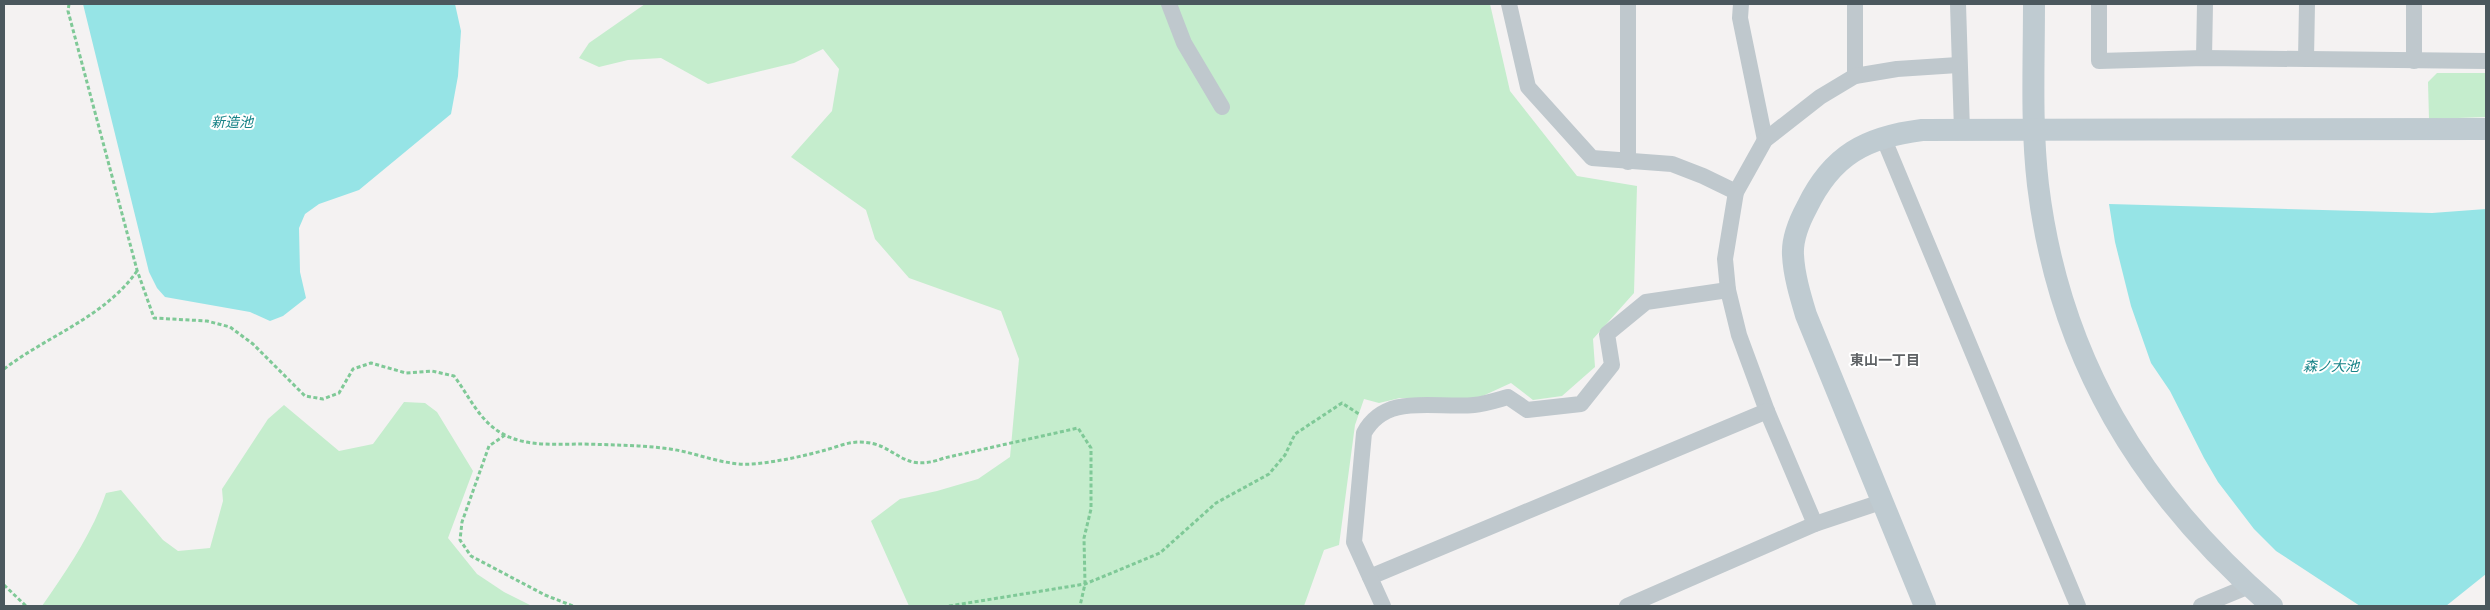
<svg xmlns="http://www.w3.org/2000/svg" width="2490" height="610" viewBox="0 0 2490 610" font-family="'Nunito Sans','Noto Sans JP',sans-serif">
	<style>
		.green { fill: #c5edcd }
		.water { fill: #96e4e6 }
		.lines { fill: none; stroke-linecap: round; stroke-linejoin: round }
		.path { stroke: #7fc997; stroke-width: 3; stroke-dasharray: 4 2.5; stroke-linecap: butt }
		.street { stroke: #bfc8cd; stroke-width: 16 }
		.secondary { stroke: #bfcbd1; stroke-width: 22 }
		.labels { text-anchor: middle; stroke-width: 4; stroke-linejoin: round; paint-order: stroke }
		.water-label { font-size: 14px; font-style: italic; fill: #178387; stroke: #fff }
		.neighbourhood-label { font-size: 14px; font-weight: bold; fill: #5f6366; stroke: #fff }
	</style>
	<rect width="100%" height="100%" fill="#f4f2f2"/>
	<!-- green -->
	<g class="green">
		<polygon points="645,4 1490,4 1510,91 1577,176 1637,186 1634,293 1593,339 1595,367 1562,396 1533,400 1511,383 1474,400 1400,398 1379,403 1364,399 1355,425 1339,545 1324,550 1304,606 909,606 871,521 900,499 937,491 978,479 1010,457 1019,359 1001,311 909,278 875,239 866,210 791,157 832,111 839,69 823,49 794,63 708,84 661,58 628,60 599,67 579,58 589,43"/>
		<polygon points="2437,73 2486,73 2486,117 2429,119 2428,82"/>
		<path d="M404,402L425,403L437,412L473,471L448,538L477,574L504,592L532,606H42C67,570 92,534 106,493L121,490L163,540L178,551L210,548L223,501L222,489L268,419L284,405L339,451L373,444Z"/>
	</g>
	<!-- water -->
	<g class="water">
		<polygon points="83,4 455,4 461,31 458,76 451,114 359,190 319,204 305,214 299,228 300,272 306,298 283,316 270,321 250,312 165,297 157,288 149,272"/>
		<polygon points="2109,204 2432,213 2486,209 2486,574 2446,606 2360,606 2276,551 2254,529 2218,482 2204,458 2170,391 2151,363 2131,306 2115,242"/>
	</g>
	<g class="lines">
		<!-- path -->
		<g class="path">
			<path d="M69,4L68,11L137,270L154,318L207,321L230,327L253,344L305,396L323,399L339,393L353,369L371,363L406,373L432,371L454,376C470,397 480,423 505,435C528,447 559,444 583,444C613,445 641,445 670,449C698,453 724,466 752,464C776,462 799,457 822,451C834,448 847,442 859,442C898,442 899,475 944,458L1078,428L1091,448V509L1084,538L1085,584L1080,606"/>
			<path d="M4,369C47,336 105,317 137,271"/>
			<polyline points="505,435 489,446 462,522 460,540 471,556 545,595 573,606"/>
			<polyline points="4,585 26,606"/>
			<polyline points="949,606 1085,584 1160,553 1216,503 1269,474 1285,455 1295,434 1342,403 1359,414"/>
		</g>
		<!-- street -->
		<g class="street">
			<polyline points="1169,4 1184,43 1222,107"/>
			<polyline points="1509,4 1528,87 1592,158 1672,164 1703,176 1736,192"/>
			<polyline points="1628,4 1628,162"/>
			<polyline points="1741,4 1740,18 1765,140"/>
			<polyline points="1855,4 1855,76"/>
			<polyline points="1958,4 1962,131"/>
			<polyline points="2099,4 2099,61 2204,58 2486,61"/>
			<polyline points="2204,58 2205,4"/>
			<polyline points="2306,59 2307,4"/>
			<polyline points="2414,61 2414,4"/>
			<polyline points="1883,137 2078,606"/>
			<polyline points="1815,524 1767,411 1739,335 1728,290 1725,259 1736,192 1765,140 1820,97 1855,76 1897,69 1958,65"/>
			<polyline points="1370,577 1767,411"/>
			<path d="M1383,606L1354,542L1364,433C1386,392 1436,409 1474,405C1485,404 1497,400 1508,397L1527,410L1581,404L1612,365L1607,334L1646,302L1728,290"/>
			<polyline points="1627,606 1815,524 1881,502"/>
			<polyline points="2201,606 2249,586"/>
		</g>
		<!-- secondary -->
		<g class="secondary">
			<path d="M2034,4C2034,64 2031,125 2038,185C2059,358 2141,493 2272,606"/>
			<path d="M1925,606L1806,315C1800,295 1794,275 1793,255C1792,239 1800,220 1807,207C1832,155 1866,137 1922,130L2486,129"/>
		</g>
	</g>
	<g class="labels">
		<!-- water labels -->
		<g class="water-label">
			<text x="232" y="127">新造池</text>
			<text x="2331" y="371">森ノ大池</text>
		</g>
		<!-- neighbourhood labels -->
		<g class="neighbourhood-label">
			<text x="1885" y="365">東山一丁目</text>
		</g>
	</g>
	<!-- border -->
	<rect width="2490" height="610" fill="none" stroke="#4b585e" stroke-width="10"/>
</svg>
